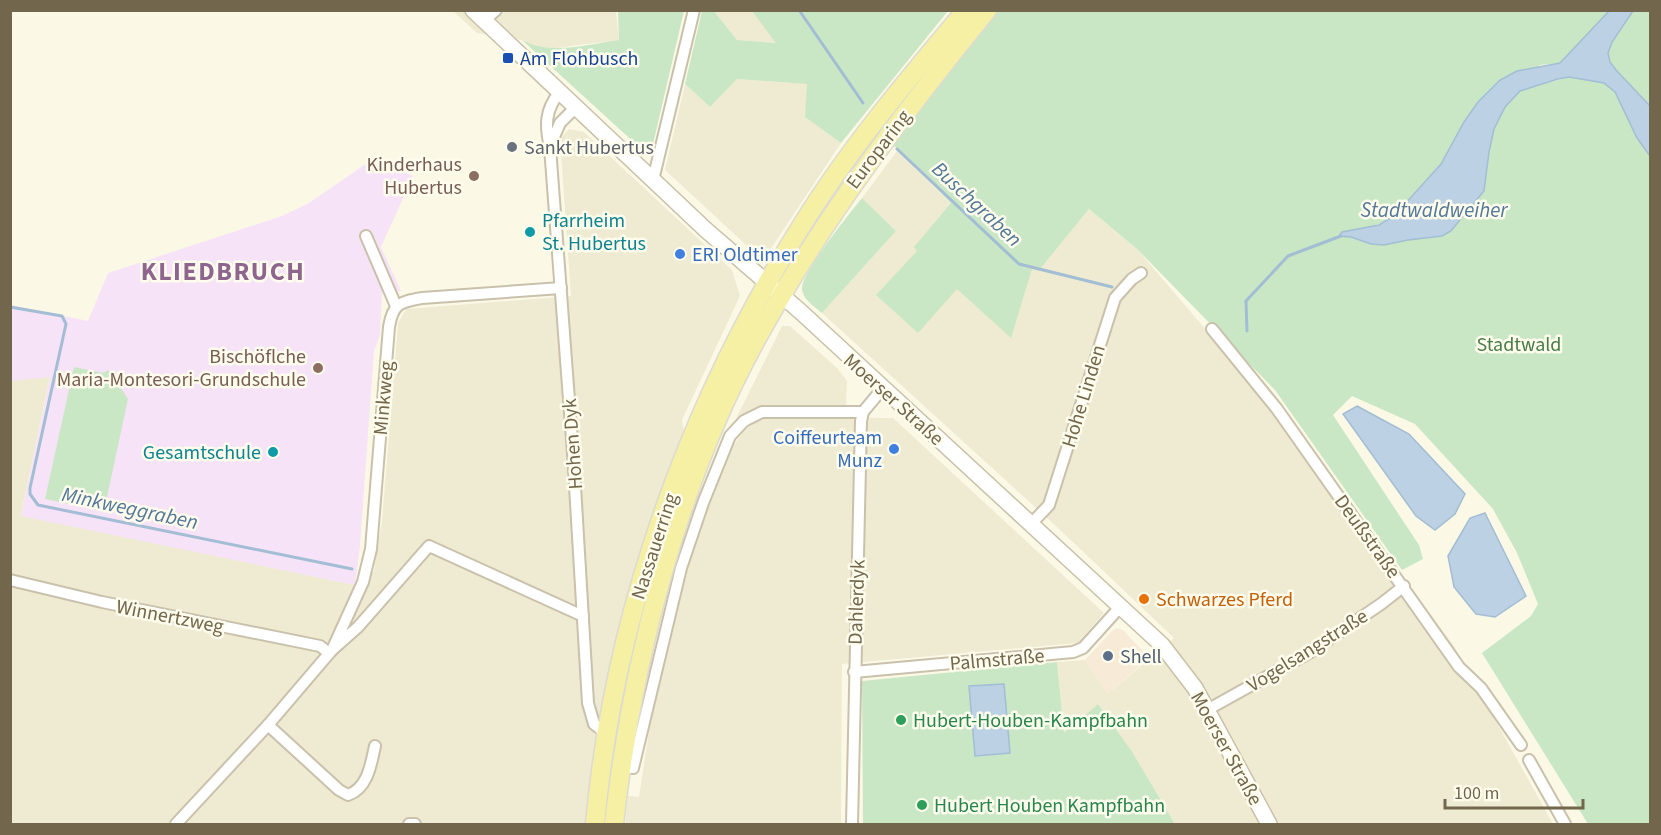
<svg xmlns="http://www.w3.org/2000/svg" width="1661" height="835" viewBox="0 0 1661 835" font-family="'Source Sans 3',sans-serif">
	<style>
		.residential { fill: #efebd2 }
		.commercial { fill: #f7ebd8 }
		.education { fill: #f6e3f7 }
		.green { fill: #c9e7c5 }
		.water { fill: #bcd1e3; stroke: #a3bdd4; stroke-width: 1.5 }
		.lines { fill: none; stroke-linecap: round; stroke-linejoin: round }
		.stream { stroke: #a3bdd4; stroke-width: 3 }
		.street-casing { stroke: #c9c1ab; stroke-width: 14 }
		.secondary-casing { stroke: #c9c1a7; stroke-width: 18 }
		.primary-casing { stroke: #dddad4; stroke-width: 21 }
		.street { stroke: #fff; stroke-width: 10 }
		.secondary { stroke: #fff; stroke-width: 15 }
		.primary { stroke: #f5f0a3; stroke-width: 18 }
		.transit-dot { fill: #1a4fb4; stroke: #fefcec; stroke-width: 2 }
		.worship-dot { fill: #6b7280; stroke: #fefcec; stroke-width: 2 }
		.education-dot { fill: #8d6e63; stroke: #fefcec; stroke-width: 2 }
		.culture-dot { fill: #0f9aa8; stroke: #fefcec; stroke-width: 2 }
		.shop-dot { fill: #3f7fe0; stroke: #fefcec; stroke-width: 2 }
		.food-dot { fill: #e8710a; stroke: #fefcec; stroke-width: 2 }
		.service-dot { fill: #5c6f8a; stroke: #fefcec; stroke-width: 2 }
		.leisure-dot { fill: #2e9e5b; stroke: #fefcec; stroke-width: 2 }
		.labels { text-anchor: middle; stroke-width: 5; stroke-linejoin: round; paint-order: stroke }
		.transit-label { font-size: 20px; fill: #164399; stroke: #fefcec; text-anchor: start }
		.worship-label { font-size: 20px; fill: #5b616d; stroke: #fefcec; text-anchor: start }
		.street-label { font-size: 20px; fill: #72664d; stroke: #fefcec }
		.education-label { font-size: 20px; fill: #785e54; stroke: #fefcec; text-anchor: end }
		.culture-label { font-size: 20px; fill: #0d838f; stroke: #fefcec; text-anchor: start }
		.shop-label { font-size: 20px; fill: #366cbe; stroke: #fefcec; text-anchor: start }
		.park-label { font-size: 20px; fill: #487c49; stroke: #fefcec }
		.food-label { font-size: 20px; fill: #c56008; stroke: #fefcec; text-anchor: start }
		.service-label { font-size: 20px; fill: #4e5e75; stroke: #fefcec; text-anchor: start }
		.leisure-label { font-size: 20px; fill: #27864d; stroke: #fefcec; text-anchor: start }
		.water-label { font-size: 21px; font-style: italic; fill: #527798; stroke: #fefcec }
		.district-label { font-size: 26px; font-weight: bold; letter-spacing: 1.5px; fill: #8d658e; stroke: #fefcec }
	</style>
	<rect width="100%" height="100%" fill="#fbf9e6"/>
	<!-- residential -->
	<g class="residential">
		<polygon points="453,11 616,11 619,40 548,49 533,47 522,40 477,33"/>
		<polygon points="714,11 752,11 777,43 737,40"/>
		<polygon points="737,79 808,84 805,117 841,143 768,253 758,256 665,170 685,84 710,107"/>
		<polygon points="569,129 584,132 732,270 740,296 682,420 684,430 652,517 603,714 590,824 11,824 10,381 50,376 21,515 355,585 374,571 382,521 398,323 406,309 571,296 560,139"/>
		<polygon points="897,151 951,203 1041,268 1089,209 1137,249 1314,456 1454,646 1553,824 1175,824 1133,753 1098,704 1064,734 1057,662 1085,660 1108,694 1174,638 1057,527 822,313 896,231 862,198"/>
		<polygon points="782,326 790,326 837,368 847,381 846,405 769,405 748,413 733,425"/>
		<polygon points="771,417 893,418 1104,613 1078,643 842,664 841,824 625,824 628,796 639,797 651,718 693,548 731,449 743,432 756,421"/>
	</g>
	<!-- commercial -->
	<polygon class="commercial" points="1117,628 1123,630 1149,658 1108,694 1085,660 1112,631"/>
	<!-- education -->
	<polygon class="education" points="370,161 381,161 413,176 381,247 401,291 382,292 380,335 374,351 360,545 355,585 21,516 50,377 11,381 11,305 88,321 108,273 282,216 309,203"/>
	<!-- green -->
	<g class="green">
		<path d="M618,11H684L650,157L522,40C550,56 588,44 619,40Z"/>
		<polygon points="702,11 714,11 737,40 776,43 752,11 948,11 841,143 805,117 807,84 737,79 710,107 685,84"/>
		<polygon points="996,11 1609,11 1560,63 1540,65 1464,122 1441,164 1395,215 1379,224 1363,229 1383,245 1408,240 1489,152 1494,129 1504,107 1519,91 1569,77 1604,83 1615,92 1637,138 1650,156 1650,824 1588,824 1482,653 1531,616 1538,604 1517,553 1493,509 1415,424 1352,396 1333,415 1419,545 1423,559 1402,570 1275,390 1137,249 1089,209 1041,268 1108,285 1104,286 1032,269 1011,338 957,289 918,333 876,295 917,251 914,247 951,203 890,142"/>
		<polygon points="1633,11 1650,11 1650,106 1616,70 1610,62 1608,53 1612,42"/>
		<path d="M862,198L896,231L822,313C814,306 802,299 802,288C802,272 850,213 862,198Z"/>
		<polygon points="74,367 103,373 109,370 128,399 104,511 45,499"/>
		<polygon points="1057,662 1064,733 1098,704 1133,753 1175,824 863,824 862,681"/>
	</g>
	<!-- water -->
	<g class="water">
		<polygon points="1609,11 1633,11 1612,42 1608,53 1610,62 1616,70 1650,106 1650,156 1637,138 1615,92 1604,83 1569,77 1558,79 1520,91 1505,107 1494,129 1489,152 1484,191 1451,231 1442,236 1408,240 1384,245 1371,244 1351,237 1339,236 1342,232 1379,225 1395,215 1441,164 1464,122 1478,102 1500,80 1517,71 1560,63"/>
		<polygon points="1357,406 1409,434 1465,494 1455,514 1435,530 1416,516 1343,414"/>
		<polygon points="1485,513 1526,596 1495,617 1476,614 1454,587 1448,556 1470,518"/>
		<polygon points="1004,684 1010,753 975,756 969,686"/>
	</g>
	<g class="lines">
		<!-- stream -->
		<g class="stream">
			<polyline points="799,10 863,103"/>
			<polyline points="897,149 1019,264 1112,287"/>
			<polyline points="10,307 62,316 66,324 30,488 30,494 38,505 352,569"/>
			<polyline points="1247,331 1246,301 1288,256 1341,236"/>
		</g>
		<!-- street casing -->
		<g class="street-casing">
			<g id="street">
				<polyline points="484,21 496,10"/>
				<path d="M559,93C545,110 545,126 550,147L573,453L588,703L594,724L607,734"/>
				<polyline points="550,146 560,123 575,108"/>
				<polyline points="653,180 694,10"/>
				<polyline points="366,236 396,306"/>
				<path d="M561,288L422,298C400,302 393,303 389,327L371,549L363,582L332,650L358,627L429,546L583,616"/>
				<polyline points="1212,329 1277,409 1459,667 1481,688 1521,745"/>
				<polyline points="1031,524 1049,505 1115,298 1132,279 1141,273"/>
				<polyline points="10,580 102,602 320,646 329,653"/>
				<polyline points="854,672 1073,652 1083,648 1121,606"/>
				<polyline points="1207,710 1309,653 1381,604 1404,586"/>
				<path d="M268,725L339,790L348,795C368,788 371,764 375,746"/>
				<polyline points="1529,760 1565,824"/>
				<polyline points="620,767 633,768 681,568 703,503 730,436 744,421 762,412 863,412"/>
				<polyline points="176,824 268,725 332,650"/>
				<polyline points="409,824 415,824"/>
				<polyline points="852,824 861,421 863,412 883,388"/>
			</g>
		</g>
		<!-- secondary casing -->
		<g class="secondary-casing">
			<polyline id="secondary" points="473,10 706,230 801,312 1162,645 1195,688 1269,824"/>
		</g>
		<!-- primary casing -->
		<g class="primary-casing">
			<g id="primary">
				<path d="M595,824C614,613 689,404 802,225C849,149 908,79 966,10"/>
				<path d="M614,824C632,661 677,484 756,340C821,221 902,115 987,10"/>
			</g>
		</g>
		<!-- street -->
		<use href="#street" class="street"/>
		<!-- secondary -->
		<use href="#secondary" class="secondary"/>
		<!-- primary -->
		<use href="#primary" class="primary"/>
	</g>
	<!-- markers -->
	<rect class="transit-dot" x="502" y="52" width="12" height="12" rx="3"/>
	<circle class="worship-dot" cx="512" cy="147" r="6"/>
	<g class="education-dot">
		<circle cx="474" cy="176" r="6"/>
		<circle cx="318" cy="368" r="6"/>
	</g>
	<g class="culture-dot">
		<circle cx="530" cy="232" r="6"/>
		<circle cx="273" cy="452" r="6"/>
	</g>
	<g class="shop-dot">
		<circle cx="680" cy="254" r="6"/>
		<circle cx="894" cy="449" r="6"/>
	</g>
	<circle class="food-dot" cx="1144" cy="599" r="6"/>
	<circle class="service-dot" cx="1108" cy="656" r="6"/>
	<g class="leisure-dot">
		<circle cx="901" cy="720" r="6"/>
		<circle cx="922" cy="805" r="6"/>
	</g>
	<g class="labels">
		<!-- transit labels -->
		<g class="transit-label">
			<text x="520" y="65">Am Flohbusch</text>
		</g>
		<!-- worship labels -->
		<g class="worship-label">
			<text x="524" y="154">Sankt Hubertus</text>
		</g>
		<!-- street labels -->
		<g class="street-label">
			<text transform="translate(878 149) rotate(-53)" y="7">Europaring</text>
			<text transform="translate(1083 396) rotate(-73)" y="7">Hohe Linden</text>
			<text transform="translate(383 398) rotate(-85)" y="7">Minkweg</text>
			<text transform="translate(894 399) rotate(42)" y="7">Moerser Straße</text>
			<text transform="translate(572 444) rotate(-94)" y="7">Hohen Dyk</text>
			<text transform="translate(1368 536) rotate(54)" y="7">Deußstraße</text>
			<text transform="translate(654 546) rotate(-72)" y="7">Nassauerring</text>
			<text transform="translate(856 602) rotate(-88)" y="7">Dahlerdyk</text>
			<text transform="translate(170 616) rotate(11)" y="7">Winnertzweg</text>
			<text transform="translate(1307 650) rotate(-32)" y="7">Vogelsangstraße</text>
			<text transform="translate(997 659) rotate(-5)" y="7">Palmstraße</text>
			<text transform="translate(1227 748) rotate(61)" y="7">Moerser Straße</text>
		</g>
		<!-- education labels -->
		<g class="education-label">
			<text x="462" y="171">Kinderhaus<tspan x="462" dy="23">Hubertus</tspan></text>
			<text x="306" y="363">Bischöflche<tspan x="306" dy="23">Maria-Montesori-Grundschule</tspan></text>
		</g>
		<!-- culture labels -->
		<g class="culture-label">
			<text x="542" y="227">Pfarrheim<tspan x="542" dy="23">St. Hubertus</tspan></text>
			<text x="261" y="459" text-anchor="end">Gesamtschule</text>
		</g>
		<!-- shop labels -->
		<g class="shop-label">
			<text x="692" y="261">ERI Oldtimer</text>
			<text x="882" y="444" text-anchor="end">Coiffeurteam<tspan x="882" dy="23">Munz</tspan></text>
		</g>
		<!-- park labels -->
		<g class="park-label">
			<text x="1519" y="351">Stadtwald</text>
		</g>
		<!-- food labels -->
		<g class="food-label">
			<text x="1156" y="606">Schwarzes Pferd</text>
		</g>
		<!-- service labels -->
		<g class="service-label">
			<text x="1120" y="663">Shell</text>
		</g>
		<!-- leisure labels -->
		<g class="leisure-label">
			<text x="913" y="727">Hubert-Houben-Kampfbahn</text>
			<text x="934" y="812">Hubert Houben Kampfbahn</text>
		</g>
		<!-- water labels -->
		<g class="water-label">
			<text transform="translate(977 204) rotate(43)" y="7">Buschgraben</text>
			<text x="1434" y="217">Stadtwaldweiher</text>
			<text transform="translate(130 508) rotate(12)" y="7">Minkweggraben</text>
		</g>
		<!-- district labels -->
		<g class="district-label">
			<text x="223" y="280">KLIEDBRUCH</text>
		</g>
	</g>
	<!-- border -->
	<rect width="1661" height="835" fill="none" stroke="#72664d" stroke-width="24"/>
	<!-- scale -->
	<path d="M1445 799v9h138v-9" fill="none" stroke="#72664d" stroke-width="3"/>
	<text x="1454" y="799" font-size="18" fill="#72664d" stroke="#fefcec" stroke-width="4.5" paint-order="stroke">100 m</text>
</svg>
